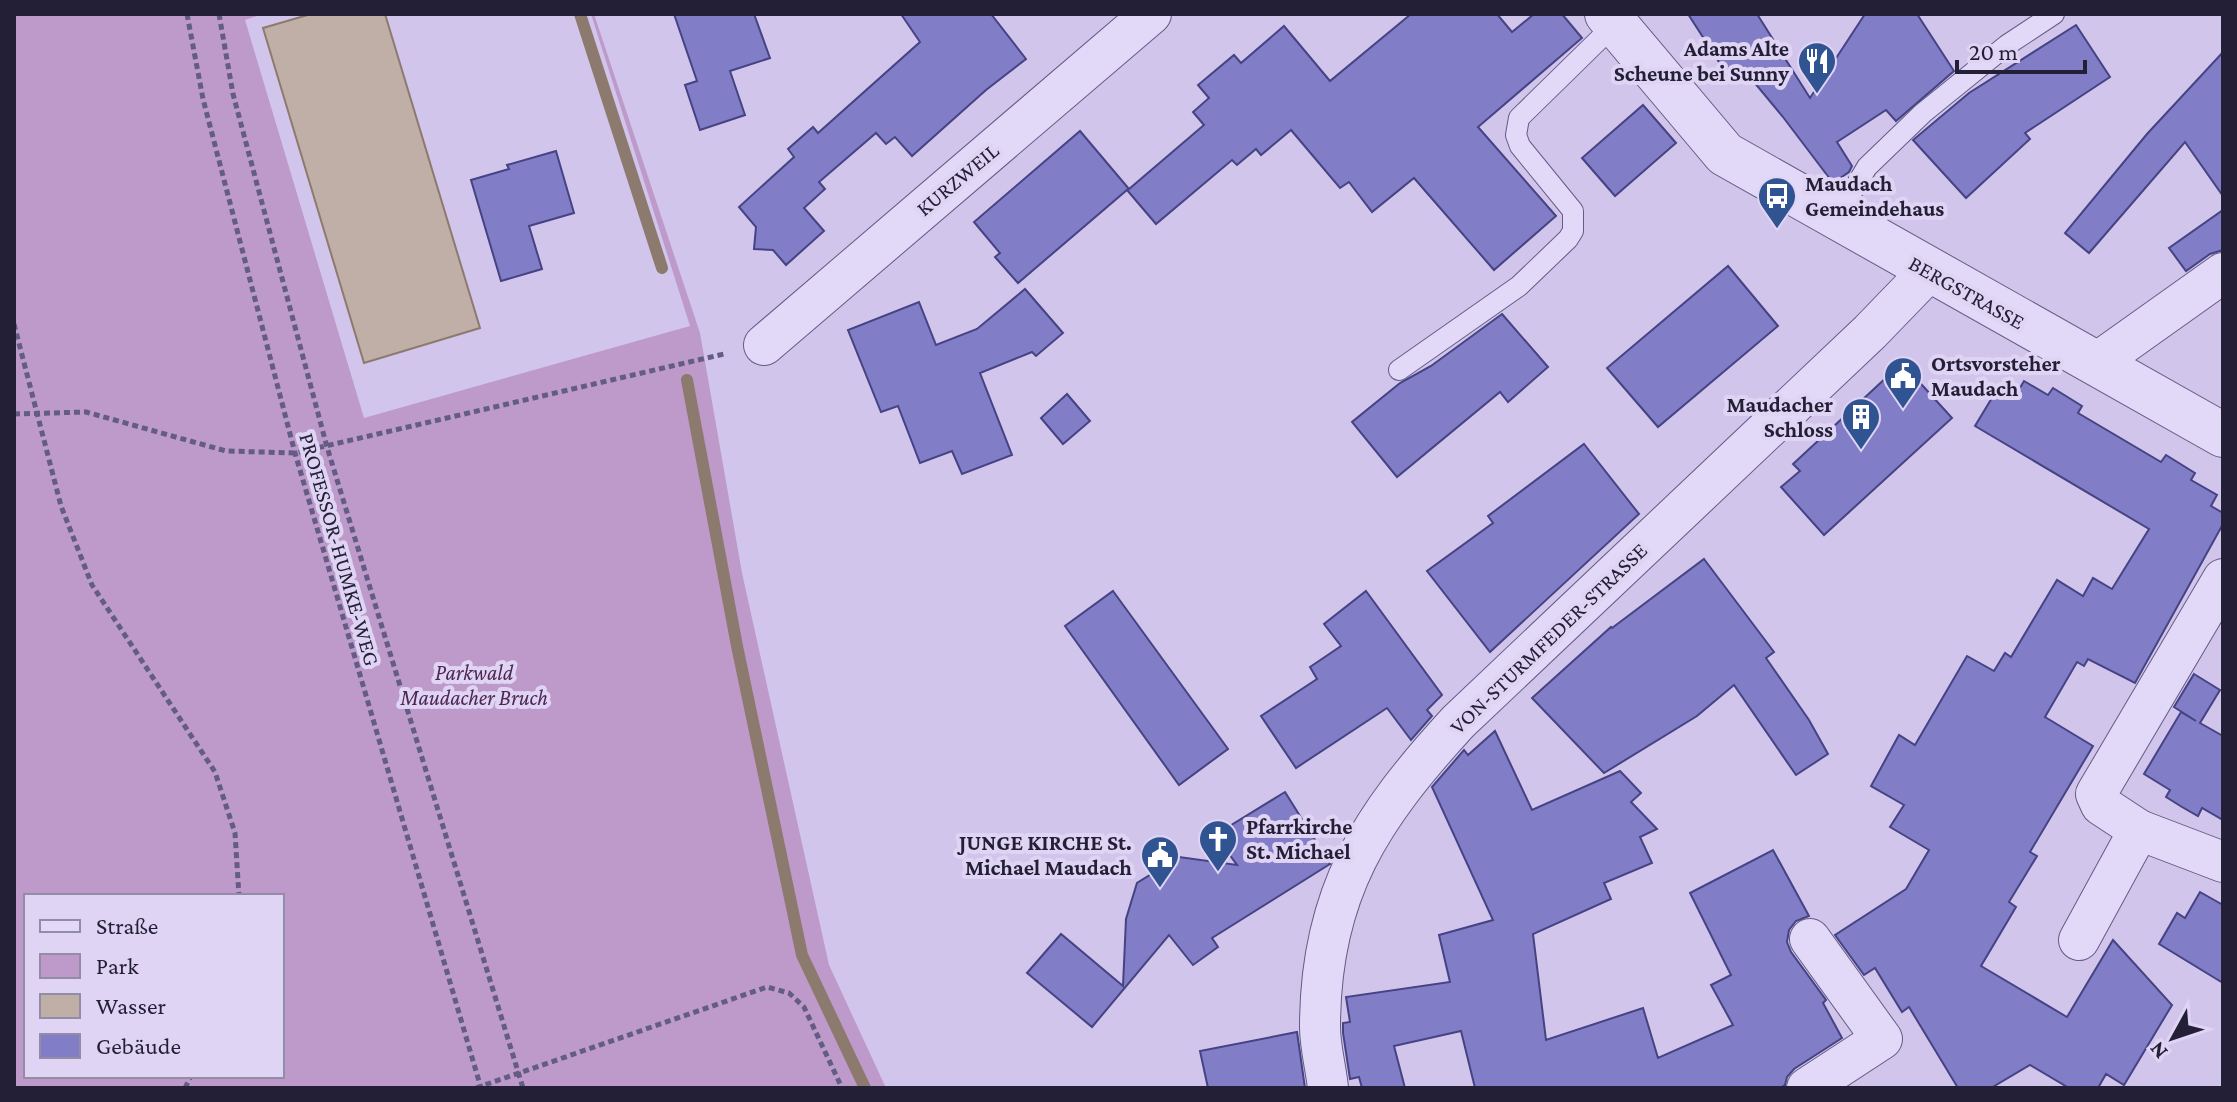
<svg xmlns="http://www.w3.org/2000/svg" width="2237" height="1102" viewBox="0 0 2237 1102" font-family="'Crimson Pro',serif">
	<style>
		.green { fill: #bd9ac9; fill-rule: evenodd }
		.water { fill: #bfafa6; stroke: #8d7a6e; stroke-width: 2 }
		.lines { fill: none; stroke-linecap: round; stroke-linejoin: round }
		.stream { stroke: #8d7a6e; stroke-width: 12 }
		.building { fill: #817dc7; stroke: #454383; stroke-width: 2 }
		.service-casing { stroke: #635c85; stroke-width: 22 }
		.minor-casing { stroke: #635c85; stroke-width: 42 }
		.tertiary-casing { stroke: #635c85; stroke-width: 46 }
		.path { stroke: #635c85; stroke-width: 5; stroke-dasharray: 6 4; stroke-linecap: butt }
		.service { stroke: #e2d8f7; stroke-width: 20 }
		.minor { stroke: #e2d8f7; stroke-width: 40 }
		.tertiary { stroke: #e2d8f7; stroke-width: 44 }
		.labels { text-anchor: middle; stroke-width: 8; stroke-linejoin: round; paint-order: stroke }
		.poi-label { font-size: 22px; font-weight: bold; fill: #221f36; stroke: #dfd4f3; text-anchor: end }
		.street-label { font-size: 22px; fill: #221f36; stroke: #dfd4f3 }
		.park-label { font-size: 22px; font-style: italic; fill: #4d2752; stroke: #dfd4f3 }
	</style>
	<rect width="100%" height="100%" fill="#d2c5ec"/>
	<!-- green -->
	<path class="green" d="M14,14H263L245,20L364,418L690,326L591,14H594L700,333L742,573L829,965L886,1088H14ZM26,896H282V1076H26Z"/>
	<!-- water -->
	<polygon class="water" points="311,14 385,14 480,328 364,363 263,28"/>
	<g class="lines">
		<!-- stream -->
		<g class="stream">
			<polyline points="580,14 662,268"/>
			<polyline points="687,380 737,646 802,955 865,1088"/>
		</g>
	</g>
	<!-- building -->
	<g class="building">
		<polygon points="674,14 754,14 770,58 730,71 745,115 700,130 685,85 697,81"/>
		<polygon points="901,14 991,14 1026,59 986,90 912,156 895,137 886,144 876,133 819,182 825,189 804,208 824,231 786,265 773,250 754,249 756,227 739,207 794,157 788,149 813,127 818,133 920,42"/>
		<polygon points="1411,14 1497,14 1512,32 1534,14 1562,14 1582,38 1478,127 1556,216 1494,270 1414,178 1372,212 1349,182 1340,188 1291,130 1261,155 1256,149 1237,165 1232,160 1156,224 1127,190 1018,283 995,257 1000,253 974,222 1080,131 1129,189 1204,125 1193,112 1209,98 1198,85 1234,55 1241,63 1284,26 1330,81"/>
		<polygon points="1688,14 1757,14 1810,98 1865,14 1917,14 1954,71 1896,121 1886,110 1837,142 1852,166 1849,172 1833,183 1783,117 1744,70 1730,79"/>
		<polygon points="2076,25 2110,77 2025,133 2030,139 1966,198 1913,140 1969,93"/>
		<polygon points="2223,52 2223,196 2185,142 2089,253 2065,233 2147,134"/>
		<polygon points="1643,105 1676,143 1615,196 1582,158"/>
		<polygon points="556,151 574,213 529,226 542,269 501,281 471,180 509,169 507,165"/>
		<polygon points="2223,210 2223,250 2210,254 2186,271 2169,248"/>
		<polygon points="1728,266 1778,326 1658,427 1607,368"/>
		<polygon points="1025,289 1063,333 1036,356 1032,352 980,373 1012,455 962,474 952,451 920,463 898,406 881,412 848,330 919,302 936,345 977,329"/>
		<polygon points="1502,314 1548,367 1508,402 1500,392 1397,477 1352,422 1400,383 1431,366"/>
		<polygon points="1902,363 1952,418 1824,535 1781,487 1800,471 1793,464"/>
		<polygon points="2024,381 2048,395 2053,388 2082,406 2078,413 2161,462 2166,455 2195,473 2191,480 2217,495 2211,506 2223,513 2223,524 2135,683 2088,659 2084,666 2077,662 2045,717 2093,746 2030,852 2037,856 2009,902 2016,907 1981,966 2067,1017 2113,940 2172,1005 2124,1085 2106,1074 2098,1088 2069,1088 2030,1065 1991,1088 1958,1088 1909,1007 1902,1012 1875,968 1864,975 1835,935 1906,889 1929,850 1890,827 1904,805 1871,786 1899,735 1915,745 1967,656 1994,671 2005,653 2011,657 2057,580 2083,596 2093,578 2112,589 2149,529 1975,426 1998,388 2014,398"/>
		<polygon points="1067,394 1090,421 1063,444 1041,418"/>
		<polygon points="1584,444 1639,514 1490,652 1427,571 1493,523 1488,516"/>
		<polygon points="1704,559 1774,652 1766,658 1809,720 1828,754 1796,775 1734,685 1697,716 1604,773 1532,698 1611,627 1612,628"/>
		<polygon points="1113,591 1228,749 1179,785 1065,626"/>
		<polygon points="1366,591 1442,695 1427,710 1432,716 1411,740 1387,708 1296,768 1261,716 1317,679 1310,667 1341,646 1324,624"/>
		<polygon points="2194,674 2220,690 2200,723 2223,736 2223,820 2202,808 2198,816 2182,807 2166,797 2170,790 2144,774 2181,712 2196,721 2174,707"/>
		<polygon points="1495,731 1532,810 1620,771 1641,793 1631,802 1657,829 1640,837 1652,863 1604,883 1611,899 1533,934 1546,1040 1643,1008 1658,1058 1733,1025 1711,985 1731,975 1690,893 1773,850 1809,916 1796,921 1789,930 1787,942 1791,952 1826,1000 1823,1003 1842,1038 1794,1069 1787,1077 1785,1085 1780,1088 1475,1088 1461,1031 1394,1046 1405,1088 1362,1088 1359,1077 1350,1079 1343,1033 1343,1023 1350,1022 1346,997 1450,982 1439,935 1493,920 1432,787 1464,750 1468,755"/>
		<polygon points="1285,792 1330,864 1212,938 1218,947 1193,965 1169,935 1092,1027 1027,973 1061,934 1123,986 1126,919 1137,883 1179,857 1237,865 1215,835"/>
		<polygon points="2200,892 2223,905 2223,983 2159,944 2177,913 2185,918"/>
		<polygon points="1297,1032 1305,1088 1208,1088 1200,1051"/>
	</g>
	<g class="lines">
		<!-- service casing -->
		<g class="service-casing">
			<g id="service">
				<polyline points="1836,219 1867,167 1923,113 2007,45 2054,14"/>
				<polyline points="1399,370 1519,286 1568,239 1573,231 1573,211 1520,146 1516,135 1519,118 1615,24"/>
			</g>
		</g>
		<!-- minor casing -->
		<g class="minor-casing">
			<g id="minor">
				<polyline points="764,345 1151,14"/>
				<polyline points="2095,364 2223,273"/>
				<polyline points="2139,830 2223,862"/>
				<polyline points="2079,940 2139,830 2101,805 2096,794 2223,579"/>
				<path d="M1328,1088C1326,1068 1320,1047 1320,1027C1320,893 1371,817 1458,722L1870,332L1929,271"/>
				<polyline points="1807,1088 1882,1039 1810,939"/>
			</g>
		</g>
		<!-- tertiary casing -->
		<g class="tertiary-casing">
			<polyline id="tertiary" points="1607,14 1725,154 2223,435"/>
		</g>
		<!-- path -->
		<g class="path">
			<polyline points="187,14 203,99 295,453 481,1088"/>
			<polyline points="219,14 233,94 327,447 523,1088"/>
			<polyline points="14,324 61,506 92,585 215,772 235,833 239,896"/>
			<polyline points="14,414 86,412 226,451 295,453 724,354"/>
			<polyline points="185,1088 191,1076"/>
			<polyline points="476,1088 767,987 789,993 804,1007 842,1088"/>
		</g>
		<!-- service -->
		<use href="#service" class="service"/>
		<!-- minor -->
		<use href="#minor" class="minor"/>
		<!-- tertiary -->
		<use href="#tertiary" class="tertiary"/>
	</g>
	<!-- icons -->
	<defs>
		<g id="restaurant-pin" transform="scale(2)"><path d="M0 17L-7.5 6A9.5 9.5 0 1 1 7.5 6Z" fill="#305491" stroke="#dfd4f3"/><path d="M-5-6h1v4h1v-4h1v4h1v-4h1v5L-1.5 .5V6h-2V.5L-5-1ZM5-6V6H3V1.5H1.5Q1.5-4 5-6Z" fill="#fff"/></g>
		<g id="bus-pin" transform="scale(2)"><path d="M0 17L-7.5 6A9.5 9.5 0 1 1 7.5 6Z" fill="#305491" stroke="#dfd4f3"/><path d="M-5-6H5V4H4V6H2V4H-2V6H-4V4H-5ZM-3.5-4V0h7V-4ZM-3.5 1.2v1.5H-2V1.2ZM2 1.2v1.5H3.5V1.2Z" fill="#fff"/></g>
		<g id="civic-pin" transform="scale(2)"><path d="M0 17L-7.5 6A9.5 9.5 0 1 1 7.5 6Z" fill="#305491" stroke="#dfd4f3"/><path d="M-.6-6.5H3V-4.5H.6V-3L4-1V1h2V6H-6V1h2V-1L-.6-3ZM-1.2 2.5V6h2.4V2.5Z" fill="#fff"/></g>
		<g id="building-pin" transform="scale(2)"><path d="M0 17L-7.5 6A9.5 9.5 0 1 1 7.5 6Z" fill="#305491" stroke="#dfd4f3"/><path d="M-4-6H4V6H1V3H-1V6H-4ZM-2.5-4.3h1.7v1.8h-1.7ZM.8-4.3h1.7v1.8H.8ZM-2.5-1h1.7V.8h-1.7ZM.8-1h1.7V.8H.8Z" fill="#fff"/></g>
		<g id="church-pin" transform="scale(2)"><path d="M0 17L-7.5 6A9.5 9.5 0 1 1 7.5 6Z" fill="#305491" stroke="#dfd4f3"/><path d="M-1.2-6h2.4v3.5h3.3v2.4h-3.3V6h-2.4V-.1h-3.3v-2.4h3.3Z" fill="#fff"/></g>
	</defs>
	<g fill-rule="evenodd">
		<use href="#restaurant-pin" x="1817" y="61"/>
		<use href="#bus-pin" x="1777" y="196"/>
		<use href="#civic-pin" x="1903" y="376"/>
		<use href="#building-pin" x="1861" y="417"/>
		<use href="#church-pin" x="1218" y="839"/>
		<use href="#civic-pin" x="1160" y="855"/>
	</g>
	<g class="labels">
		<!-- poi labels -->
		<g class="poi-label">
			<text x="1789" y="56">Adams Alte<tspan x="1789" dy="25">Scheune bei Sunny</tspan></text>
			<text x="1805" y="191" text-anchor="start">Maudach<tspan x="1805" dy="25">Gemeindehaus</tspan></text>
			<text x="1931" y="371" text-anchor="start">Ortsvorsteher<tspan x="1931" dy="25">Maudach</tspan></text>
			<text x="1833" y="412">Maudacher<tspan x="1833" dy="25">Schloss</tspan></text>
			<text x="1246" y="834" text-anchor="start">Pfarrkirche<tspan x="1246" dy="25">St. Michael</tspan></text>
			<text x="1132" y="850">JUNGE KIRCHE St.<tspan x="1132" dy="25">Michael Maudach</tspan></text>
		</g>
		<!-- street labels -->
		<g class="street-label">
			<text transform="translate(957 179) rotate(-40)" y="8">KURZWEIL</text>
			<text transform="translate(1967 292) rotate(29)" y="8">BERGSTRASSE</text>
			<text transform="translate(340 549) rotate(74)" y="8">PROFESSOR-HUMKE-WEG</text>
			<text transform="translate(1548 638) rotate(-44)" y="8">VON-STURMFEDER-STRASSE</text>
		</g>
		<!-- park labels -->
		<g class="park-label">
			<text x="474" y="680">Parkwald<tspan x="474" dy="25">Maudacher Bruch</tspan></text>
		</g>
	</g>
	<!-- border -->
	<rect width="2237" height="1102" fill="none" stroke="#221f36" stroke-width="32"/>
	<!-- legend -->
	<rect x="24" y="894" width="260" height="184" fill="#dfd4f3" stroke="#938ca7" stroke-width="2"/>
	<rect x="40" y="920" width="40" height="12" fill="#e2d8f7" stroke="#938ca7" stroke-width="2"/>
	<text x="96" y="934" font-size="24" fill="#221f36">Straße</text>
	<rect x="40" y="954" width="40" height="24" fill="#bd9ac9" stroke="#938ca7" stroke-width="2"/>
	<text x="96" y="974" font-size="24" fill="#221f36">Park</text>
	<rect x="40" y="994" width="40" height="24" fill="#bfafa6" stroke="#938ca7" stroke-width="2"/>
	<text x="96" y="1014" font-size="24" fill="#221f36">Wasser</text>
	<rect x="40" y="1034" width="40" height="24" fill="#817dc7" stroke="#938ca7" stroke-width="2"/>
	<text x="96" y="1054" font-size="24" fill="#221f36">Gebäude</text>
	<!-- north arrow -->
	<g transform="translate(2173 1038) rotate(230)" stroke="#dfd4f3" stroke-width="6" paint-order="stroke">
	<path d="M0-6L14 30L0 20L-14 30Z" fill="#221f36"/>
	<text y="-12" font-size="22" font-weight="bold" text-anchor="middle" fill="#221f36">N</text>
	</g>
	<!-- scale -->
	<path d="M1957 60v12h128v-12" fill="none" stroke="#221f36" stroke-width="4"/>
	<text x="1969" y="60" font-size="24" fill="#221f36" stroke="#dfd4f3" stroke-width="6" paint-order="stroke">20 m</text>
</svg>
